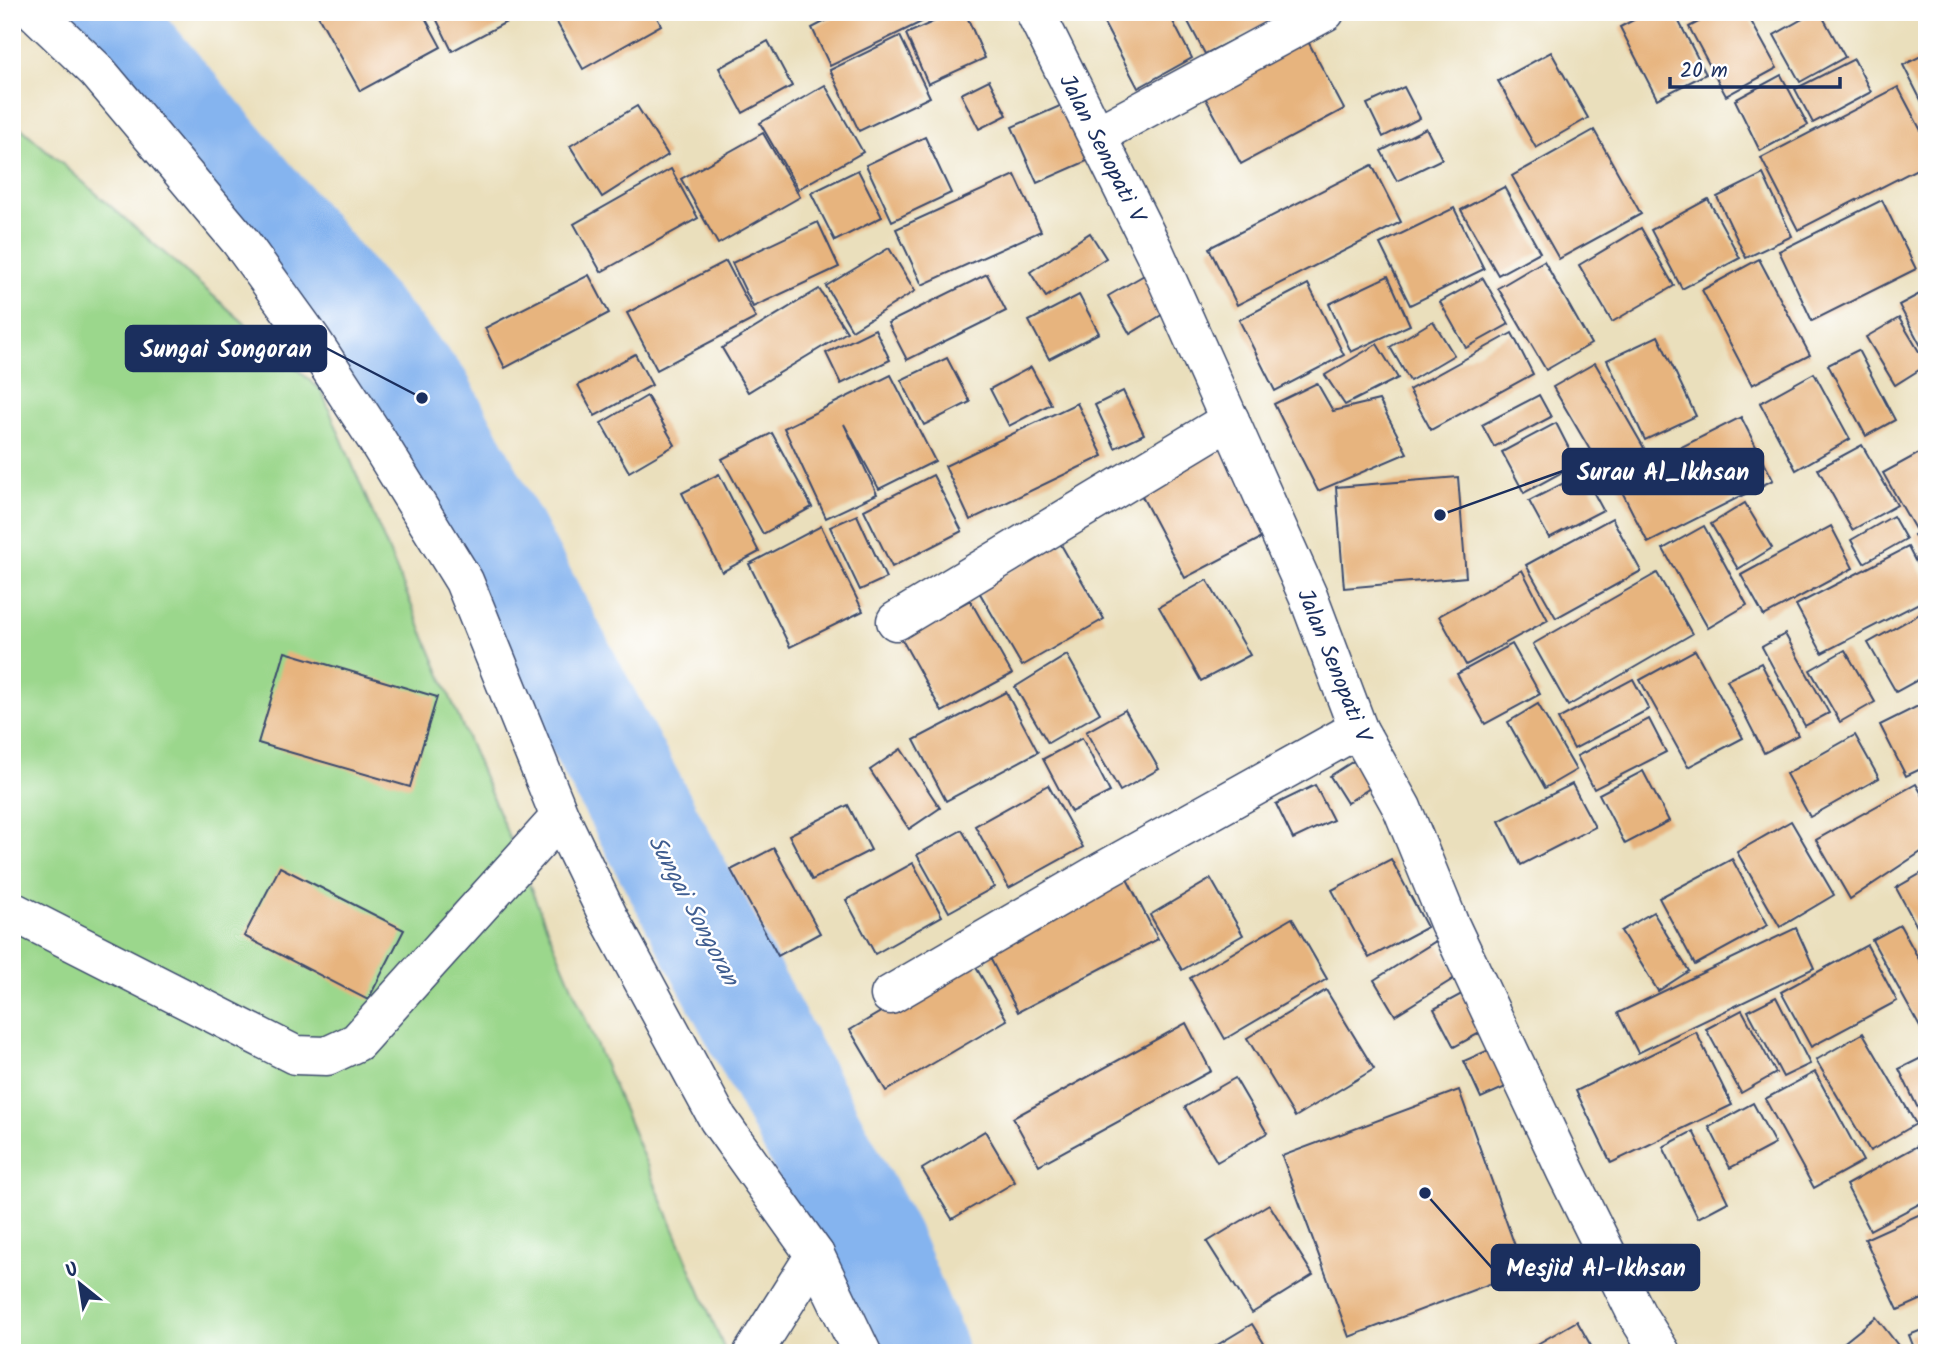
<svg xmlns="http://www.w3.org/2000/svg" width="1939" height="1365" viewBox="0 0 1939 1365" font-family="Kalam,sans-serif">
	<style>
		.green { fill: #9bd78c; stroke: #5b8375; stroke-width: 2 }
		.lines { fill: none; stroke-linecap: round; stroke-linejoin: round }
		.river { stroke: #85b4ef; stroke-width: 102 }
		.building { fill: #e7b47e }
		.street-casing { stroke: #3a496c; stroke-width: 41 }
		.street { stroke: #fff; stroke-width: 38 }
		.labels { text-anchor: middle; stroke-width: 5; stroke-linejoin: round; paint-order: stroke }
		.street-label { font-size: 23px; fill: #1b2f5e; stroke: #fff }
		.water-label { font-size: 24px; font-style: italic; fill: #405e91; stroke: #fff }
		.leader { fill: none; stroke: #1b2f5e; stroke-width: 2.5 }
		.callout-dot { fill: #1b2f5e; stroke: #fff; stroke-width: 2.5 }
		.callout { fill: #1b2f5e; stroke: #1b2f5e; stroke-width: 2.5 }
		.callout-label { font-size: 24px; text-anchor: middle; font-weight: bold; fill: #fff }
	</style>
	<rect width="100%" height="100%" fill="#fff"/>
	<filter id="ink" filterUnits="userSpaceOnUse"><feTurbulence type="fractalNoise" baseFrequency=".0143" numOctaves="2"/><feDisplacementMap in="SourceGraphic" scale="14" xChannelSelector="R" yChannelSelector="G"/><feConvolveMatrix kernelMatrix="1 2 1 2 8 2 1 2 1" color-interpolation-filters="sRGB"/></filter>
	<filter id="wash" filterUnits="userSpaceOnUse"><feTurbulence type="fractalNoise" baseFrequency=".00686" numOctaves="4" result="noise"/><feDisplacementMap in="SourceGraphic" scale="28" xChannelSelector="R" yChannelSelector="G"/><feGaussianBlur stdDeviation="1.57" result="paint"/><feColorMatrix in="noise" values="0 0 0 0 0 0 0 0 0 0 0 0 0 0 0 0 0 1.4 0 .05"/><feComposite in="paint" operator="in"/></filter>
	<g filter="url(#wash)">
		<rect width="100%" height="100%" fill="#eadfbc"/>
		<!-- green -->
		<polygon class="green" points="12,120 321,390 726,1353 12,1353"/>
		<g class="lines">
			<!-- river -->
			<polyline class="river" points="96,12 422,398 872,1246 917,1353"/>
		</g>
		<g id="blocks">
			<!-- building -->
			<g class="building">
				<polygon points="316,12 422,12 441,47 360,91"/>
				<polygon points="433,12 514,12 516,17 452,51"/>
				<polygon points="551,12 654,12 661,25 583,69"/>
				<polygon points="843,12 934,12 936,15 830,66 812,28"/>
				<polygon points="955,12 965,12 985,58 928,84 906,34"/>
				<polygon points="1098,12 1168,12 1192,58 1138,88"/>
				<polygon points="1188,12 1274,12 1277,18 1205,54 1184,14"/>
				<polygon points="1649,12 1674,12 1706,74 1657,99 1620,27"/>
				<polygon points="1717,12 1746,12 1777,68 1726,96 1689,27"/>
				<polygon points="1815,12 1820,12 1845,57 1800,82 1774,35"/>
				<polygon points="1303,32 1344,109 1241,164 1200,88"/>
				<polygon points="900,36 930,97 859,131 830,70"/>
				<polygon points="768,41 792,86 743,113 719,68"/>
				<polygon points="1551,52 1588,118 1536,148 1498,81"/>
				<polygon points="1927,53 1927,112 1903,65"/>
				<polygon points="1854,59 1871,92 1813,123 1795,89"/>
				<polygon points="1781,75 1808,125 1760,151 1735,100"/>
				<polygon points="989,80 1007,115 979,129 961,94"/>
				<polygon points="825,85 863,152 798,189 760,123"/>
				<polygon points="1404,87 1420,118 1383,137 1367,104"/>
				<polygon points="1898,87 1927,142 1927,164 1798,230 1761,158"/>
				<polygon points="1062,105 1087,161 1037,183 1012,127"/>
				<polygon points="637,106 668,155 602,197 570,146"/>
				<polygon points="1426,128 1442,159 1397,181 1381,151"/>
				<polygon points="1594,130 1641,214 1559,259 1512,176"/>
				<polygon points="763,133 800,197 718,244 681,179"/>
				<polygon points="925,137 951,193 892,221 866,165"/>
				<polygon points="1372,165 1401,222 1237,305 1209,248"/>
				<polygon points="671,169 698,218 601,272 574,224"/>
				<polygon points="858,170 882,217 835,241 811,193"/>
				<polygon points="1763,174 1792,236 1746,258 1717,197"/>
				<polygon points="1015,175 1041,231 922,285 896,229"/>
				<polygon points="1504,187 1540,252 1498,275 1461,210"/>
				<polygon points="1708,199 1740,258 1682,289 1651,230"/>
				<polygon points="1882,200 1916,269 1812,321 1779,251"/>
				<polygon points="1454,208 1484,269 1410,305 1380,244"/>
				<polygon points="818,222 839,267 753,307 732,263"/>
				<polygon points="1641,228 1674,286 1612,322 1579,265"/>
				<polygon points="1090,233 1106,258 1046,297 1030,272"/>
				<polygon points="889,248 915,291 852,330 826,286"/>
				<polygon points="1759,259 1810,355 1752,385 1702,290"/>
				<polygon points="726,261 756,318 657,370 627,313"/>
				<polygon points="1544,261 1591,344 1546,370 1498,288"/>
				<polygon points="987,274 1006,311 907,360 888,323"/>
				<polygon points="1146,274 1168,311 1130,334 1108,296"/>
				<polygon points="589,275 609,313 505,368 485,328"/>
				<polygon points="1388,276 1410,325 1351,352 1329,304"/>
				<polygon points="1483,278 1509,324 1466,348 1440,302"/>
				<polygon points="1308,284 1344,355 1275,391 1239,320"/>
				<polygon points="819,289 847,332 748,392 722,348"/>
				<polygon points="1927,290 1927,346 1922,348 1899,305"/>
				<polygon points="1079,295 1099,333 1049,359 1029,321"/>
				<polygon points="1899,318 1927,365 1895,385 1866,337"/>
				<polygon points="1433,321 1454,355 1410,381 1390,347"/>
				<polygon points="875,329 890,360 841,384 826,353"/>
				<polygon points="1512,333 1533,374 1431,430 1409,390"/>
				<polygon points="1658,336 1696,416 1645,440 1607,360"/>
				<polygon points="1377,344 1398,378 1345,405 1325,375"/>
				<polygon points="1858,350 1895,420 1866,436 1828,365"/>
				<polygon points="635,354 652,385 595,416 578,385"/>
				<polygon points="947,358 970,402 924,425 901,380"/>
				<polygon points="1595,363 1644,448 1603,472 1553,387"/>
				<polygon points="1031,367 1051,404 1009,426 990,389"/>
				<polygon points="1814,373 1850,439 1796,470 1760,403"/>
				<polygon points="891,375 935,461 879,489 844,424 877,494 826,518 784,428"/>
				<polygon points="1317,383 1333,411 1379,400 1407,453 1318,491 1274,404"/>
				<polygon points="1123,391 1144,434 1115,448 1095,405"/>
				<polygon points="1539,395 1551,417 1494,447 1482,425"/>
				<polygon points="647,396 675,445 629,472 601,423"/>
				<polygon points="1077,403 1103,456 970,520 945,466"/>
				<polygon points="1741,417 1773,480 1648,543 1616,480"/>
				<polygon points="1556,423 1577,464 1524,493 1502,452"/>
				<polygon points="772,433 812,507 763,534 722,459"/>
				<polygon points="1862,445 1897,505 1852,530 1818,469"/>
				<polygon points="1221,446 1267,535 1185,578 1138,489"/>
				<polygon points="1923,451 1927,457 1927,522 1915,529 1883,473"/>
				<polygon points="1583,473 1603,510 1549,538 1529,501"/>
				<polygon points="719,474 759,552 722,572 682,493"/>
				<polygon points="933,475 962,531 892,567 864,510"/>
				<polygon points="1458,477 1466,577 1344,588 1336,487"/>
				<polygon points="1745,503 1772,548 1738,569 1711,524"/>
				<polygon points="857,515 886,578 860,590 830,527"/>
				<polygon points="1893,516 1906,539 1864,563 1851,540"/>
				<polygon points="1612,518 1641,571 1556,618 1526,565"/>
				<polygon points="821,526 863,611 790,647 749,564"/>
				<polygon points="1704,526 1747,605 1708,628 1663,549"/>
				<polygon points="1831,526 1853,568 1764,616 1741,575"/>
				<polygon points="1927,528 1927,558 1914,535"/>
				<polygon points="1060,543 1104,619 1022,666 978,590"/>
				<polygon points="1908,547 1927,584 1927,599 1822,653 1796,605"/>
				<polygon points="1522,570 1548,620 1466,665 1439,616"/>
				<polygon points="1657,573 1692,634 1568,706 1533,644"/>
				<polygon points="1207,580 1250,655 1201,681 1159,607"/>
				<polygon points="970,600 1012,674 942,712 901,638"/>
				<polygon points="1927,610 1927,675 1896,692 1868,643"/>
				<polygon points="1785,634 1829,713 1805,726 1762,647"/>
				<polygon points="1512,644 1540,694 1485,724 1457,674"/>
				<polygon points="1695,650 1743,738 1688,767 1640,680"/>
				<polygon points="1845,650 1875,702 1840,722 1810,670"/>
				<polygon points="285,652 437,697 410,787 258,743"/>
				<polygon points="1067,655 1100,713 1048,743 1015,687"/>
				<polygon points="1761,663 1798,735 1764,753 1727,680"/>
				<polygon points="1633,679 1649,709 1574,749 1558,719"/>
				<polygon points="1006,692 1038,752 946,801 914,740"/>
				<polygon points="1538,704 1576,770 1545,788 1508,722"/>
				<polygon points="1920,705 1927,718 1927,766 1906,776 1880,725"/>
				<polygon points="1125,710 1159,769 1120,791 1086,732"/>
				<polygon points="1649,719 1666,752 1594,789 1577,756"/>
				<polygon points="1855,735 1879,778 1810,817 1786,774"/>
				<polygon points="1082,738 1110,792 1071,812 1043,759"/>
				<polygon points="901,749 940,808 909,829 870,770"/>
				<polygon points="1360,757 1376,784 1347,803 1330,776"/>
				<polygon points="1643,771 1669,821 1625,844 1599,794"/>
				<polygon points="1572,784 1595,827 1521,865 1499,821"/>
				<polygon points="1916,784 1927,803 1927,848 1850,899 1816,840"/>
				<polygon points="1048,785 1083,847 1009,888 975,826"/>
				<polygon points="1315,785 1333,820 1293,839 1276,804"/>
				<polygon points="848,805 871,850 812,880 789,835"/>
				<polygon points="1791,821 1834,895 1780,927 1737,852"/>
				<polygon points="962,830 994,887 949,912 917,855"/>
				<polygon points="774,848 820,933 778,956 731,870"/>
				<polygon points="1391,859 1427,927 1369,958 1332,890"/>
				<polygon points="1732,859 1768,925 1695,965 1659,898"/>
				<polygon points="913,863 942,916 875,954 846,900"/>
				<polygon points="280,867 404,930 368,1000 244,936"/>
				<polygon points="1927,870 1927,931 1921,934 1896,888"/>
				<polygon points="1127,879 1158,939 1018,1012 987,952"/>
				<polygon points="1211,879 1243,935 1182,970 1150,915"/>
				<polygon points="1653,912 1689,971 1658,991 1621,931"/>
				<polygon points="1292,918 1327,979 1225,1039 1190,978"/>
				<polygon points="1900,925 1927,974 1927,1026 1921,1029 1872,940"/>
				<polygon points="1796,928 1814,968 1638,1053 1618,1013"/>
				<polygon points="1436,941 1458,976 1395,1015 1374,980"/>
				<polygon points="1867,945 1897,1001 1811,1047 1781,992"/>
				<polygon points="971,959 1007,1020 886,1091 850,1030"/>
				<polygon points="1326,990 1374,1069 1295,1117 1247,1038"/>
				<polygon points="1469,990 1489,1028 1454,1047 1434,1009"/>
				<polygon points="1776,997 1810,1064 1783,1077 1748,1011"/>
				<polygon points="1742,1010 1776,1073 1741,1093 1706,1029"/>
				<polygon points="1186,1023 1211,1071 1039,1165 1013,1118"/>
				<polygon points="1696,1032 1732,1105 1611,1163 1576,1091"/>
				<polygon points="1863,1033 1916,1124 1870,1151 1816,1060"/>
				<polygon points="1491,1049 1508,1086 1481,1098 1464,1061"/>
				<polygon points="1927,1055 1927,1127 1899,1069"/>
				<polygon points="1815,1072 1863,1161 1814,1188 1765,1099"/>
				<polygon points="1235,1078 1267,1133 1217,1162 1185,1107"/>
				<polygon points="1459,1090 1524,1271 1349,1337 1282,1156"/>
				<polygon points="1753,1103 1775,1144 1730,1168 1709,1127"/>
				<polygon points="985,1131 1015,1182 952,1219 922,1169"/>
				<polygon points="1693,1131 1728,1202 1698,1218 1663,1147"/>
				<polygon points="1917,1146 1927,1165 1927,1200 1870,1230 1846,1185"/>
				<polygon points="1269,1204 1313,1275 1252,1313 1207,1242"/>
				<polygon points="1927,1211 1927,1297 1898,1310 1865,1239"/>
				<polygon points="1876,1317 1904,1353 1831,1353"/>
				<polygon points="1577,1321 1595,1353 1529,1353 1527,1350"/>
				<polygon points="1252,1324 1270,1353 1204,1353"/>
				<polygon points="1927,1328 1927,1353 1916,1353 1909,1335"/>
			</g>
		</g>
	</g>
	<g filter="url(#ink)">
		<use href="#blocks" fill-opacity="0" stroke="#3a496c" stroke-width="2"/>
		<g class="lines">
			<!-- street casing -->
			<g class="street-casing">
				<g id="street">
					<polyline points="35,12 97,71 240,241 311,339 375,437 464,581 560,817 609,918 718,1119 815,1255 862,1353"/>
					<polyline points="1035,12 1155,253 1308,596 1358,729 1402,808 1449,923 1566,1172 1637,1315 1661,1353"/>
					<polyline points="1097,135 1325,12"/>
					<polyline points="896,621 1230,420"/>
					<polyline points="12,911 295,1055 327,1056 357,1042 560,817"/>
					<polyline points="890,995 1103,871 1358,729"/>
					<polyline points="753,1353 815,1255"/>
				</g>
			</g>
			<!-- street -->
			<use href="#street" class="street"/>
		</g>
	</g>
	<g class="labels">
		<!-- street labels -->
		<g class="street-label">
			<text transform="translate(1103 148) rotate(63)" y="8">Jalan Senopati V</text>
			<text transform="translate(1335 665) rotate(68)" y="8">Jalan Senopati V</text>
		</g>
		<!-- water labels -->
		<g class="water-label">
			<text transform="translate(694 910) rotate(62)" y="8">Sungai Songoran</text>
		</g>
	</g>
	<!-- callouts -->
	<path class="leader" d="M422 398L326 348M1440 515L1563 471M1425 1193L1492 1268"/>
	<g class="callout-dot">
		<circle cx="422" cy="398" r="7"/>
		<circle cx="1440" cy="515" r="7"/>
		<circle cx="1425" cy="1193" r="7"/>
	</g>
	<g class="callout">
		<rect x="126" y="326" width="200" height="45" rx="7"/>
		<rect x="1563" y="449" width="200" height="45" rx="7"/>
		<rect x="1492" y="1245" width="207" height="45" rx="7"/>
	</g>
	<g class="callout-label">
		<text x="226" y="357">Sungai Songoran</text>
		<text x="1663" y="480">Surau Al_Ikhsan</text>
		<text x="1596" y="1276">Mesjid Al-Ikhsan</text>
	</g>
	<!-- margin -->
	<rect width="1939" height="1365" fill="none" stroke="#fff" stroke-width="42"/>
	<!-- north arrow -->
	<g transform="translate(80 1284) rotate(330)" stroke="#ffffff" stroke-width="5" paint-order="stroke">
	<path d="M0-5L12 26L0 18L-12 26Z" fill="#1b2f5e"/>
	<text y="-10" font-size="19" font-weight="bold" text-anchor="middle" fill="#1b2f5e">U</text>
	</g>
	<!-- scale -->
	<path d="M1670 77v10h170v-10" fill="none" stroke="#1b2f5e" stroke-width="3.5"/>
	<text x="1680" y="77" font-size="21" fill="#1b2f5e" stroke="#ffffff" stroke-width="5" paint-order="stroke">20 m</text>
</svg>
